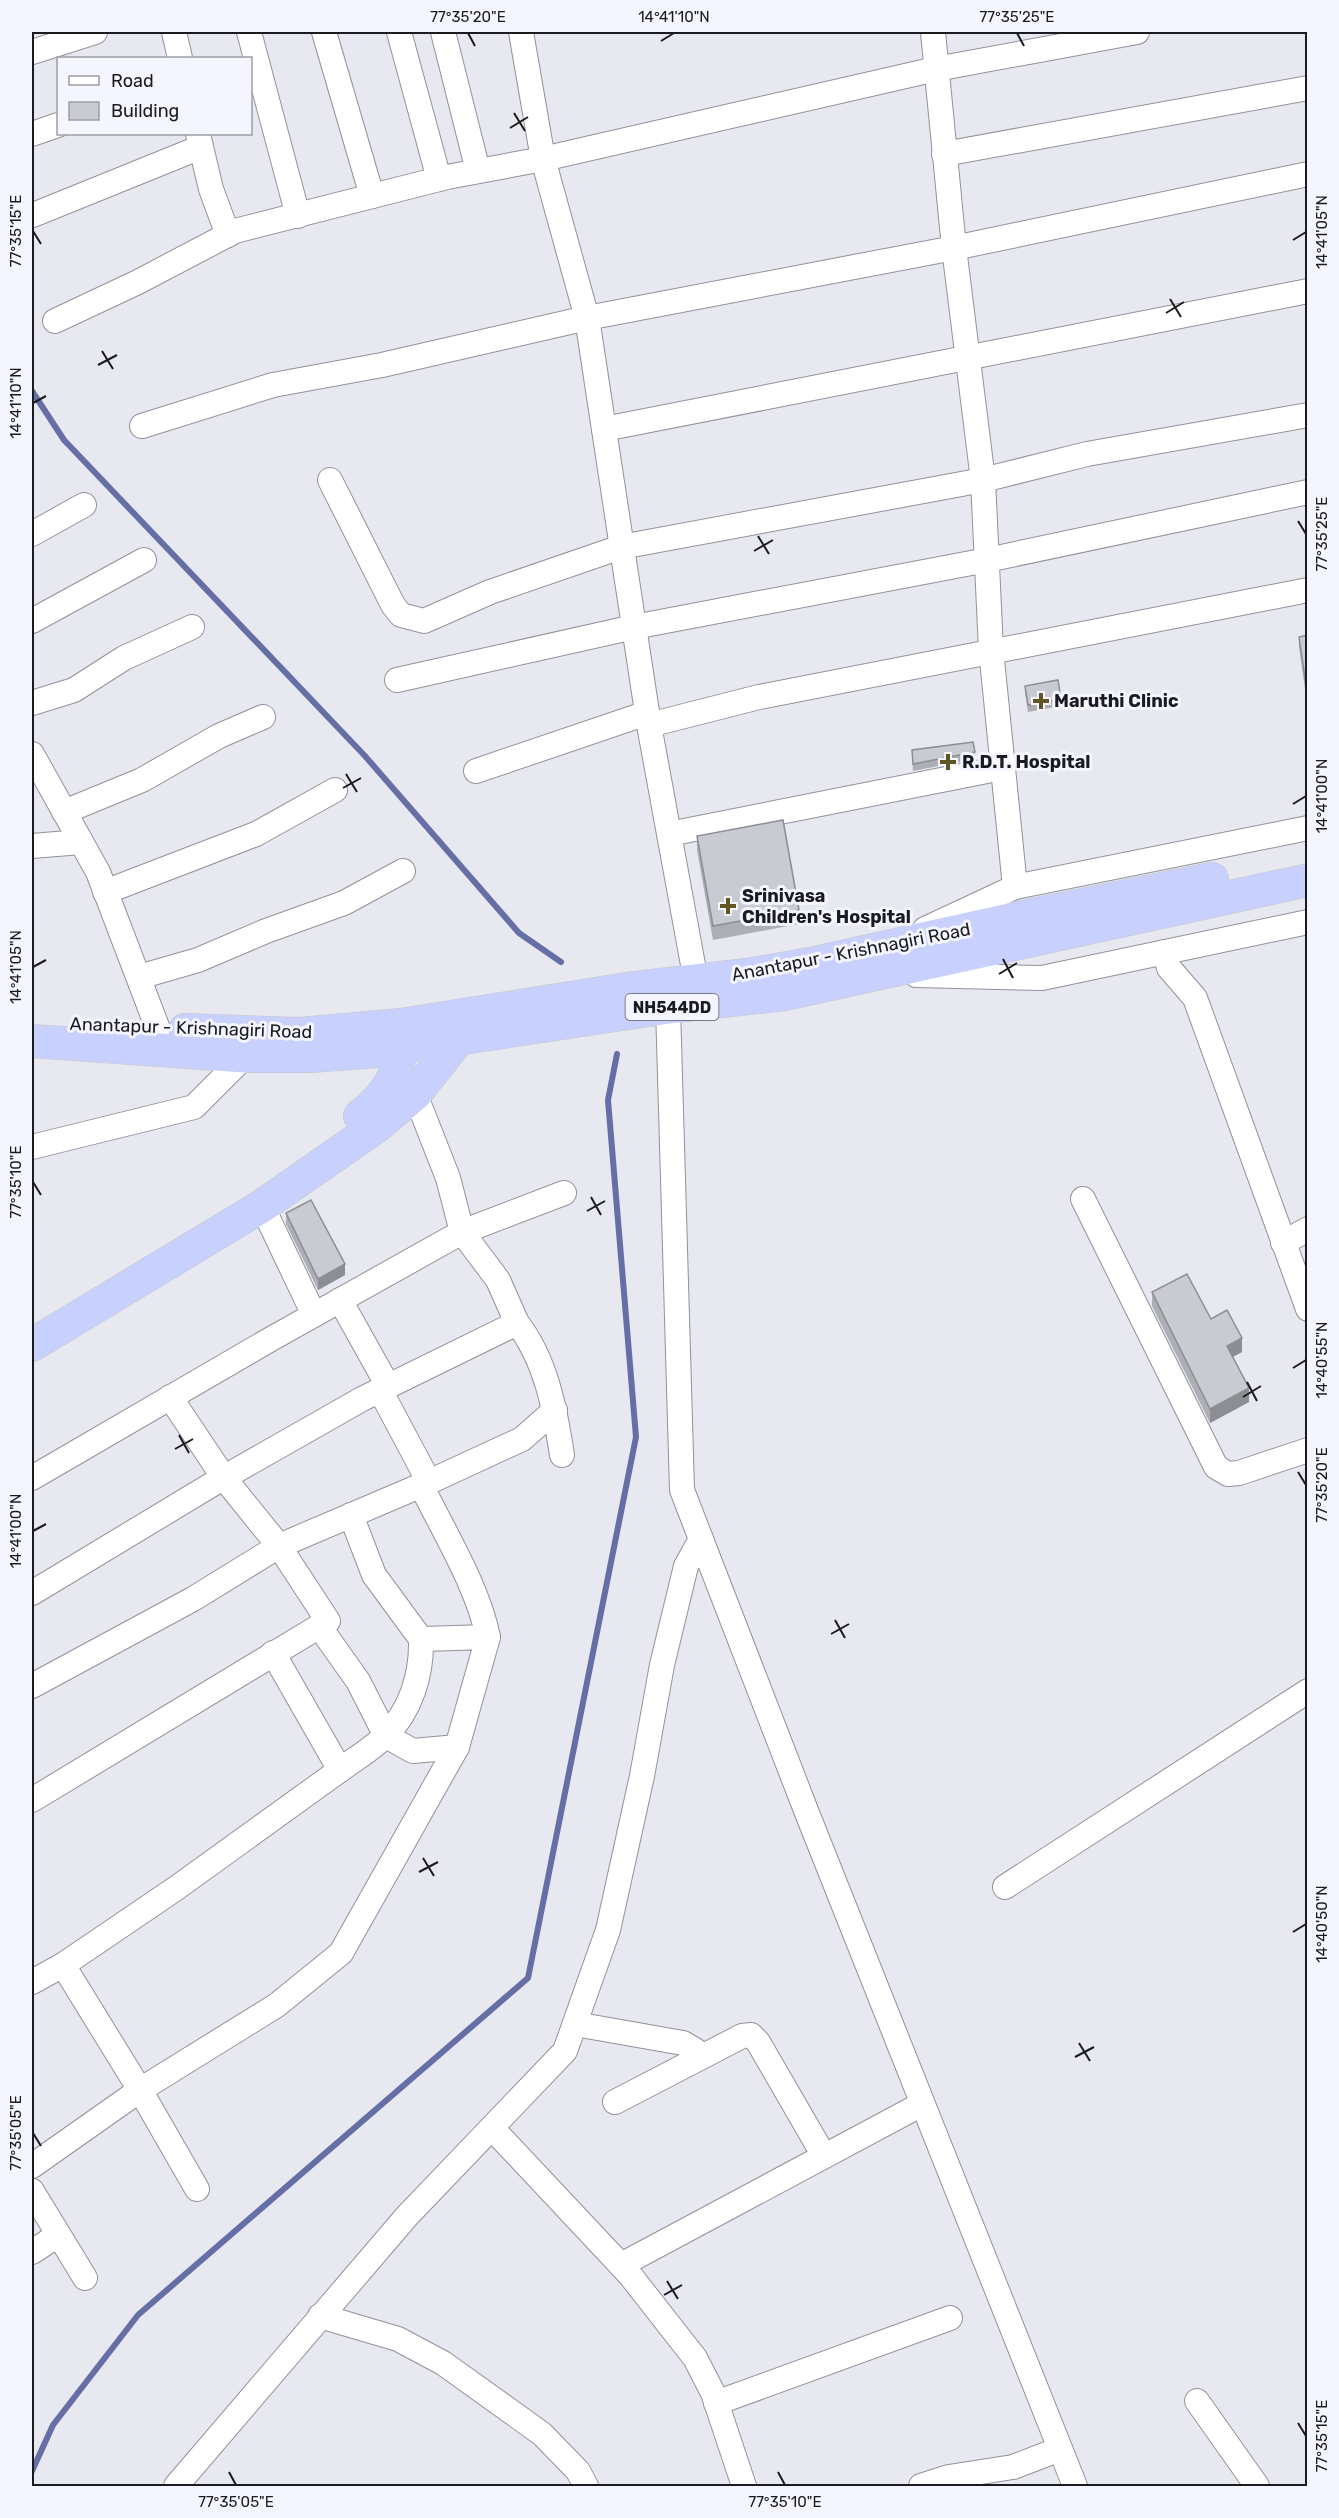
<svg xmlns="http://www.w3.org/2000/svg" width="1339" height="2518" viewBox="0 0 1339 2518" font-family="Rubik,sans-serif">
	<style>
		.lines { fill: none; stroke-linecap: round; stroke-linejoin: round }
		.stream { stroke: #666ea6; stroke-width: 6 }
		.minor-casing { stroke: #91929a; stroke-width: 26 }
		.highway-casing { stroke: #c8c8c9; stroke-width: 34 }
		.minor { stroke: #fff; stroke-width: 24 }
		.highway { stroke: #c8d0fd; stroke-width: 33 }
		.wall { fill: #adafb5 }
		.shaded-wall { fill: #8d8e93 }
		.building { fill: #c9cbd2; stroke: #8d8e93; stroke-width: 1.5 }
		.ticks { fill: none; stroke: #1a1b1e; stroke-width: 2 }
		.poi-dot { fill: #615623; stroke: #f4f5fe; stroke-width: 2 }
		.labels { text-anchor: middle; stroke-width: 6; stroke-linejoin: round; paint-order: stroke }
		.shield { fill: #f4f5fe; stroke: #5b5c61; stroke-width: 1.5 }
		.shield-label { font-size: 16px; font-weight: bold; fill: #1a1b1e }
		.poi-label { font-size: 18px; font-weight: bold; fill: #1a1b1e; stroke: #f4f5fe; text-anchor: start }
		.street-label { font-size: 18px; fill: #1a1b1e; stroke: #f4f5fe }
		.neatline { fill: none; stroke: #1a1b1e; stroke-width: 2 }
		.ticks-label { font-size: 15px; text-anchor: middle; fill: #1a1b1e }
	</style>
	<rect width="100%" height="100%" fill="#e7e8f0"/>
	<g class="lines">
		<!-- stream -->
		<g class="stream">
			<polyline points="32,391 64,440 365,756 519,933 561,962"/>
			<polyline points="32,2471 53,2425 138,2315 528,1978 636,1437 608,1100 617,1054"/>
		</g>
		<!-- minor casing -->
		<g class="minor-casing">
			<g id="minor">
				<polyline points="174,32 180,58"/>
				<polyline points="249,32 298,216"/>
				<polyline points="324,32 372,196"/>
				<polyline points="399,32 439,179"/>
				<polyline points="443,32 478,171"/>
				<polyline points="521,32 543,159 587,318 649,725 696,981"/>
				<polyline points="933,32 954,248 983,480 991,650 1015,887"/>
				<polyline points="32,52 95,32"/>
				<polyline points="32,134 58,125"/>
				<polyline points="198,134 211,189 228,235"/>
				<polyline points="944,154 1308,88"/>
				<polyline points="33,215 201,147"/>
				<polyline points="55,321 138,282 235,231 447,177 543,159 936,69 1137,32"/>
				<polyline points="142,426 273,385 382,365 587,318 954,248 1308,174"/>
				<polyline points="604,429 1308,291"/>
				<polyline points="330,480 393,605 401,615 424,621 490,592 621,547 983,480 1087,454 1308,415"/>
				<polyline points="32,534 84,505"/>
				<polyline points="32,621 144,560"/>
				<polyline points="397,680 634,627 987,560 1308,492"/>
				<polyline points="32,703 74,690 124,658 192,627"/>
				<polyline points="649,725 759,697 1308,590"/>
				<polyline points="32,754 98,872 158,1029"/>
				<polyline points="476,771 647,713"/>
				<polyline points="64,812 142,780 219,736 263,717"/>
				<polyline points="669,834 1002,768"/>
				<polyline points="32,846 81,842"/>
				<polyline points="105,892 256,834 335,790"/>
				<polyline points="925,929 1015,887 1308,828"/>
				<polyline points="1165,952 1169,968 1195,998 1308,1309"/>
				<polyline points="916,975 1042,978 1308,922"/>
				<polyline points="139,977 198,960 266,931 344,903 403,871"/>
				<polyline points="668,1007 682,1490 807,1813 1075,2486"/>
				<polyline points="32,1147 194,1107 245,1056"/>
				<polyline points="1083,1199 1216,1467 1228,1474 1239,1473 1308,1450"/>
				<polyline points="262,1206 314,1315"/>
				<polyline points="1283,1243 1308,1229"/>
				<polyline points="340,1300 388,1386"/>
				<path d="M517,1323C546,1360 555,1409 562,1455"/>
				<polyline points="32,1478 271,1339 462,1232 448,1178 415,1094"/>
				<polyline points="429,1482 522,1439 555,1410"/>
				<path d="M421,1485C444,1532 478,1587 488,1637"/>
				<polyline points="32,1593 216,1482 362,1399 517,1323 498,1280 462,1232 564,1193"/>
				<polyline points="319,1626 358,1681 386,1736 413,1751 457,1747"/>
				<polyline points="32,1686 193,1599 279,1546 429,1482 380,1390"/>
				<path d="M340,1770C355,1759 372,1749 385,1736C411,1711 422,1674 421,1639"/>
				<polyline points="32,1800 328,1621 279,1546 224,1478 170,1397"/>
				<polyline points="1005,1887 1308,1691"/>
				<polyline points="63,1965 175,1889 340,1770 273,1653"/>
				<polyline points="32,1982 63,1965 140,2090 197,2189"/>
				<polyline points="575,2024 683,2043 695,2050 701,2057"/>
				<polyline points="615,2102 742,2036 751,2035 758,2042 824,2156"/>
				<polyline points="492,2128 630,2275 695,2358 713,2393 744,2486"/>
				<polyline points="32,2166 140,2090 277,2005 341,1953 457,1747 488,1637 421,1639 374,1575 351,1515"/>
				<polyline points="32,2191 85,2278"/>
				<polyline points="32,2252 58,2235"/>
				<polyline points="621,2265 922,2104"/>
				<polyline points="320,2316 398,2339 443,2363 542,2434 578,2471 586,2486"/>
				<polyline points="1197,2401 1257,2486"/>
				<polyline points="716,2403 950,2318"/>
				<polyline points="176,2486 407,2216 565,2051 608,1930 642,1776 662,1665 686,1566 701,1539"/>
				<polyline points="921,2486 949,2477 1013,2467 1060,2449"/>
			</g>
		</g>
		<!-- highway casing -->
		<g class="highway-casing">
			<g id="highway">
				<polyline points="185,1030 300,1034 401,1025 627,989 747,975 805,965 1018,918 1212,879"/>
				<polyline points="32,1041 245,1056 311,1056 376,1051 668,1007 785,994 1308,880"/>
				<path d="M360,1116C391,1093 403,1067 401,1029"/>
				<polyline points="32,1345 262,1206 377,1126 415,1094 466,1030"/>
			</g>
		</g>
		<!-- minor -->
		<use href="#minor" class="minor"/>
		<!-- highway -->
		<use href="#highway" class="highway"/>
	</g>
	<!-- wall -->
	<g class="wall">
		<polygon points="1308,635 1308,703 1307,703 1299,647 1299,637"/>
		<polygon points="1025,686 1061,699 1061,706 1028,712 1025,693"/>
		<polygon points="912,750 975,752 975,759 913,771"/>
		<polygon points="697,836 799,910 799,924 713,940 697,850"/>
		<polygon points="286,1213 345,1275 318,1290 286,1224"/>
		<polygon points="1152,1292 1211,1319 1242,1352 1232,1357 1249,1402 1210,1423 1152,1306"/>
	</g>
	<!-- shaded-wall -->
	<g class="shaded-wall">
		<polygon points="345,1264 345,1275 318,1290 318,1279"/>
		<polygon points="1242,1338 1242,1352 1227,1360 1227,1346"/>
		<polygon points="1249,1388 1249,1402 1210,1423 1210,1409"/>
	</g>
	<!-- building -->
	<g class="building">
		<polygon points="1308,635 1308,692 1307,692 1299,637"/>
		<polygon points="1058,680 1061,699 1028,705 1025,686"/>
		<polygon points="973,742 975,752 913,764 912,750"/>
		<polygon points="783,820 799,910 713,926 697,836"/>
		<polygon points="311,1200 345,1264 318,1279 286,1213"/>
		<polygon points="1187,1274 1211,1319 1227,1310 1242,1338 1227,1346 1249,1388 1210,1409 1152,1292"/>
	</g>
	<!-- ticks -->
	<path class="ticks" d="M468,33L475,46M1017,33L1024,46M661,41L674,33M514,113L525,131M510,128L528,117M33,231L41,244M1293,240L1306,232M1170,299L1181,317M1166,313L1184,302M102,351L113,369M98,365L117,355M33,403L46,396M1298,521L1306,534M758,536L769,554M754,551L773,540M346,774L357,792M343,788L361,778M1293,804L1306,796M1003,959L1013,978M33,967L46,960M999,974L1017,963M33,1182L41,1195M591,1197L601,1215M587,1211L605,1201M1293,1368L1306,1360M1247,1382L1257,1401M1243,1397L1261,1386M179,1435L189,1453M175,1449L193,1439M1298,1472L1306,1485M33,1531L46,1524M835,1620L845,1638M831,1634L849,1624M423,1858L434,1876M419,1872L438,1862M1293,1932L1306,1924M1079,2043L1090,2061M1075,2057L1094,2047M33,2133L41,2146M667,2281L678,2299M664,2295L682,2285M1298,2423L1306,2436M229,2472L236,2485M778,2472L785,2485"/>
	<!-- markers -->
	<g class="poi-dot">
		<path d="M1038 692h6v6h6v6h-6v6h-6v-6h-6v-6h6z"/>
		<path d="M945 753h6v6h6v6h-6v6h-6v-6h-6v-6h6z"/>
		<path d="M725 897h6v6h6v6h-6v6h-6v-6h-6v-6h6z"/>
	</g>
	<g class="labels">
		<!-- shield labels -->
		<rect class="shield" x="625.5" y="994" width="93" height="26" rx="4.5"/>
		<g class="shield-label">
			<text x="672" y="1013">NH544DD</text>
		</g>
		<!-- poi labels -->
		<g class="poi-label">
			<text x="1054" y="707">Maruthi Clinic</text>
			<text x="962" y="768">R.D.T. Hospital</text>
			<text x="742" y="902">Srinivasa<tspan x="742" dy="21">Children's Hospital</tspan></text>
		</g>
		<!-- street labels -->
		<g class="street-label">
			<text transform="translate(851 952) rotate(-11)" y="6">Anantapur - Krishnagiri Road</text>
			<text transform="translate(191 1028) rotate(2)" y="6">Anantapur - Krishnagiri Road</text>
		</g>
	</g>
	<!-- border -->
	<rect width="1339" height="2518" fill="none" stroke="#f4f5fe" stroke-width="66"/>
	<!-- legend -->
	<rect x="57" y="57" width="195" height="78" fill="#f4f5fe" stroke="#9d9ea4" stroke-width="1.5"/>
	<rect x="69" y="76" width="30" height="9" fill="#ffffff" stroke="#9d9ea4" stroke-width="1.5"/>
	<text x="111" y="87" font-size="18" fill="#1a1b1e">Road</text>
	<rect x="69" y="102" width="30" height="18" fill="#c9cbd2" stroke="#9d9ea4" stroke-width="1.5"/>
	<text x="111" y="117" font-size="18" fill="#1a1b1e">Building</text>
	<rect x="33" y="33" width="1273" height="2452" class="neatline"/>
	<g class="ticks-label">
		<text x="468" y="22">77°35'20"E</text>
		<text x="674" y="22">14°41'10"N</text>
		<text x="1017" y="22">77°35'25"E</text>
		<text transform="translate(16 231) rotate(-90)" y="5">77°35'15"E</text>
		<text transform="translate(1322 232) rotate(-90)" y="5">14°41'05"N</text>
		<text transform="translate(16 403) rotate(-90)" y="5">14°41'10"N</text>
		<text transform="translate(1322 534) rotate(-90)" y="5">77°35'25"E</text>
		<text transform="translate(1322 796) rotate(-90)" y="5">14°41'00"N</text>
		<text transform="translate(16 967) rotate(-90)" y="5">14°41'05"N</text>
		<text transform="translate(16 1182) rotate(-90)" y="5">77°35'10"E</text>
		<text transform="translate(1322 1360) rotate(-90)" y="5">14°40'55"N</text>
		<text transform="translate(1322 1485) rotate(-90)" y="5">77°35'20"E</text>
		<text transform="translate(16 1531) rotate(-90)" y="5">14°41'00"N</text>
		<text transform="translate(1322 1924) rotate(-90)" y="5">14°40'50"N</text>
		<text transform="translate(16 2133) rotate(-90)" y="5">77°35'05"E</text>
		<text transform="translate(1322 2436) rotate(-90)" y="5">77°35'15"E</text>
		<text x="236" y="2507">77°35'05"E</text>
		<text x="785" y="2507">77°35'10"E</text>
	</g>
</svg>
